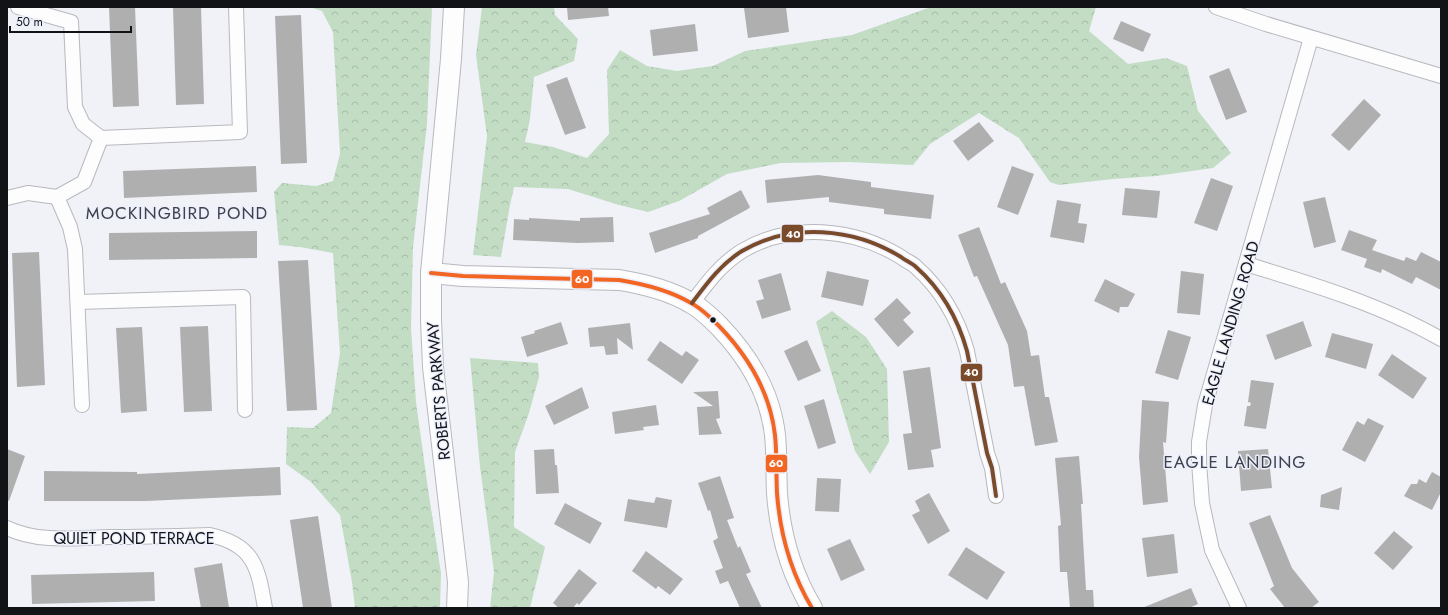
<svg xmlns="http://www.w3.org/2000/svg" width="1448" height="615" viewBox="0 0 1448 615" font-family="Jost,sans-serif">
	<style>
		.forest { fill: url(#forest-crowns) }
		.building { fill: #b0afb0 }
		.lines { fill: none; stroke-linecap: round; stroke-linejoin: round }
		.street-casing { stroke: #b8b9be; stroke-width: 16 }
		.secondary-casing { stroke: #b8b9be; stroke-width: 22 }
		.street { stroke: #fdfdfe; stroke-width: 14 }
		.secondary { stroke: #fdfdfe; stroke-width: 20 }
		.bus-1-casing { stroke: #edf0fc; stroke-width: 7 }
		.bus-2-casing { stroke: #edf0fc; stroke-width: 7 }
		.bus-1 { stroke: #f26522; stroke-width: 4 }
		.bus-2 { stroke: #7a4b2a; stroke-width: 4 }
		.bus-dot { fill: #121317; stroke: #edf0fc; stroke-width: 1.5 }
		.labels { text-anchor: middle; stroke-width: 3; stroke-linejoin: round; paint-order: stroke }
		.street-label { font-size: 16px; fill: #121317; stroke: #edf0fc }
		.neighbourhood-label { font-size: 17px; letter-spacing: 1px; fill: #3e404a; stroke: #edf0fc }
		.line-badge { stroke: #edf0fc; stroke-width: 1.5 }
		.badge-label { font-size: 11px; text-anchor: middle; font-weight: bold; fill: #fff }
	</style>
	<defs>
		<pattern id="forest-crowns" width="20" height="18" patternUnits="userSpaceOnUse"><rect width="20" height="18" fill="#c2ddc4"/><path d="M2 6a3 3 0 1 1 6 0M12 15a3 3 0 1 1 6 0" fill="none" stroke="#a6bda8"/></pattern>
	</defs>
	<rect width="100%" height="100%" fill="#f0f2f8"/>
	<!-- forest -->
	<g class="forest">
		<polygon points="309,7 432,7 427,124 413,247 411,328 416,402 428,489 441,573 440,608 355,608 352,582 340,515 311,482 286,464 287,427 313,428 331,413 340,353 333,253 300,247 279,245 274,192 282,183 316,186 333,181 340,154 333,32 322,11"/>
		<polygon points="482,7 554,7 555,15 578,39 574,61 534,77 530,119 525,142 553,147 587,158 609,134 607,70 620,50 647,66 677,71 713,66 745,51 852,35 931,7 1096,7 1089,31 1128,64 1166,58 1187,66 1198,111 1231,153 1213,168 1156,176 1113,179 1059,185 1050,182 1019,138 979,113 930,144 913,165 848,162 781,163 727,174 679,201 648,212 619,205 568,189 514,187 510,205 501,257 473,255 487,136 476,55"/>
		<polygon points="832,311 866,337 887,369 889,442 870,474 855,451 816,322"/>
		<polygon points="470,358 538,363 539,377 529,413 515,452 514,527 545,547 530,608 490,608 494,572 480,467"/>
	</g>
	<!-- building -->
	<g class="building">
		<polygon points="109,7 135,7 139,106 113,107"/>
		<polygon points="173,7 201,7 204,104 176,105"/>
		<polygon points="567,7 608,7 609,16 568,20"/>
		<polygon points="755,7 786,7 789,32 748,38 744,8"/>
		<polygon points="301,15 307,163 281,164 275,16"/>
		<polygon points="1121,21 1151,34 1143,52 1113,39"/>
		<polygon points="695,24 698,51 653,56 650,30"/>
		<polygon points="1229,68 1247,112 1226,120 1209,76"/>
		<polygon points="567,77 586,128 565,135 546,85"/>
		<polygon points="1364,99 1381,115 1349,151 1331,135"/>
		<polygon points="979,122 994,141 968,161 953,141"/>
		<polygon points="256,166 257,192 124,198 123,171"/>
		<polygon points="1012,166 1034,174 1018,215 997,207"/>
		<polygon points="818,175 871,182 871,187 934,195 931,219 884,214 884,209 829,202 829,197 767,203 765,180"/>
		<polygon points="1211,178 1233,186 1217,231 1194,223"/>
		<polygon points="1125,188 1160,191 1157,218 1122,215"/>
		<polygon points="741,190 750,207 748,209 698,236 698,238 655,253 649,233 710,214 707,208"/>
		<polygon points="1325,197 1336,242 1314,248 1303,202"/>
		<polygon points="1057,200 1081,204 1078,223 1087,224 1084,243 1050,237"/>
		<polygon points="613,217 614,242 577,243 513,240 514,219 529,220 529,218 580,221 580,218"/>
		<polygon points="979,227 1001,284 1005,282 1027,331 1031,356 1039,355 1045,397 1049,397 1058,442 1035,446 1024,386 1014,387 1008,345 977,276 974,277 958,235"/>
		<polygon points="1349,230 1377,240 1372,250 1404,261 1406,257 1416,261 1421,252 1441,262 1441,290 1416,277 1412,284 1382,269 1381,273 1364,267 1367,259 1341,250"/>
		<polygon points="257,231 257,258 109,260 109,233"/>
		<polygon points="39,252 45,385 17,387 12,253"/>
		<polygon points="308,260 317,410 287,411 278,261"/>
		<polygon points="827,271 869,280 863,306 821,297"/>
		<polygon points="1181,271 1204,274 1200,315 1177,313"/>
		<polygon points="781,273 791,310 762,319 756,301 764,299 758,280"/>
		<polygon points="1105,279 1135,294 1128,307 1120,307 1119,313 1094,301"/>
		<polygon points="897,298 911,313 903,320 914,332 898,347 874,319"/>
		<polygon points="1303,321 1312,346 1275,360 1266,335"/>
		<polygon points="561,322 568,344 527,357 521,337 535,333 534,331"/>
		<polygon points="630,323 633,350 617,338 618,354 606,355 604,346 590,347 588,328"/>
		<polygon points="208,326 212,411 184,412 180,327"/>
		<polygon points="142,327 147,411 121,413 116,328"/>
		<polygon points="1168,330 1191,337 1178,380 1155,373"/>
		<polygon points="1332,333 1373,344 1366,369 1325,357"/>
		<polygon points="807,340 821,371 798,381 784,351"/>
		<polygon points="660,341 682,356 686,351 699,360 682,384 647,360"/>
		<polygon points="1392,354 1427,378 1413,399 1378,375"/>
		<polygon points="930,367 941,448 931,450 934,467 908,470 903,434 912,433 903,371"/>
		<polygon points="1251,380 1274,383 1266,429 1244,426 1247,406 1250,406 1251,403 1248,402"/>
		<polygon points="582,387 589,408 554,425 545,406"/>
		<polygon points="718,391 720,418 716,419 722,434 699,435 697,407 713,406 693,392"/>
		<polygon points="824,399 836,443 818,449 804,406"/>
		<polygon points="1142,400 1169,402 1166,443 1163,442 1168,502 1143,505 1139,457"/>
		<polygon points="656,405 659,425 643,427 644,430 615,434 612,412"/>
		<polygon points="1368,418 1384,426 1365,462 1342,450 1357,421 1364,425"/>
		<polygon points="7,449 25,456 9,501 7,500"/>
		<polygon points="554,449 555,465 557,465 559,493 536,494 534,450"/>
		<polygon points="1268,449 1272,488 1241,491 1238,451"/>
		<polygon points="1079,456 1083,504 1081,504 1086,590 1093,590 1094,608 1070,608 1067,572 1060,572 1058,526 1061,525 1055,458"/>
		<polygon points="280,467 281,495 146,501 44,501 44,471 137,472 137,474"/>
		<polygon points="1432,472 1441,477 1441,492 1432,510 1404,496 1411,484 1417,484 1419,479 1426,483"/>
		<polygon points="720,476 734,518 727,520 738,548 740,546 751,572 746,574 762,608 740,608 728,581 720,584 715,571 723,568 713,541 718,538 710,510 708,511 698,483"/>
		<polygon points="817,478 841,479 839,512 815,511"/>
		<polygon points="1342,487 1339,510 1320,507 1321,495"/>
		<polygon points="929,493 950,531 928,544 912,515 920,511 915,501"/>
		<polygon points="656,497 672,500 667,528 624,521 628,499 654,503"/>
		<polygon points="565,503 602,523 590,544 554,524"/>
		<polygon points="1270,515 1292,568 1319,602 1311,608 1285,608 1270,589 1274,586 1249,523"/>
		<polygon points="318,516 332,608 303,608 290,520"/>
		<polygon points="1394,531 1413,547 1393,570 1374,553"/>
		<polygon points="1174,534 1178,573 1147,577 1142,538"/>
		<polygon points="850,539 865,570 841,581 827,549"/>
		<polygon points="966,547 1005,572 987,600 948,575"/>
		<polygon points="646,551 683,579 670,595 658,586 656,589 632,571"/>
		<polygon points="222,563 229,608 201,608 194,568"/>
		<polygon points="579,569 597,583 579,605 577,603 573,608 559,608 553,603"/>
		<polygon points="154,572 155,601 32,604 31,575"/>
		<polygon points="1191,588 1198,604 1189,608 1142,608"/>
	</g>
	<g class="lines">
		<!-- street casing -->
		<g class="street-casing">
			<g id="street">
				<polyline points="18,7 71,22 75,107 83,124 101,138 84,182 57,197"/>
				<polyline points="1216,7 1266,24 1441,76"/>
				<polyline points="101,138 240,132 236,7"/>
				<polyline points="57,197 70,227 75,249 82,405"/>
				<polyline points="7,198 28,193 57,197"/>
				<path d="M1246,264C1312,284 1381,305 1441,339"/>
				<polyline points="78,302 243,297 245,410"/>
				<path d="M692,303C707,283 721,264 742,251C791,222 854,228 901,257C906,261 912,263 916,267C942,290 958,319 967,351L987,453L992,468L996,496"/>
				<path d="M7,528C38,543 76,538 109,537C143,537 177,536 210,535C255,545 258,568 265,608"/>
				<polyline points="1239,608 1212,550 1202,503 1199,462 1199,442 1205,405 1311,38"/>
			</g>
		</g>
		<!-- secondary casing -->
		<g class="secondary-casing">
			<g id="secondary">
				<polyline points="454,7 451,59 431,273 431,320 433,367 458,582 457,608"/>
				<path d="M431,273L463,276L619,280C644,284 669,290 691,303C701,308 711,318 719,326C748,356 770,392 775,435C777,454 776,473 777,493C780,534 791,573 812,608"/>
			</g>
		</g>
		<!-- street -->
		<use href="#street" class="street"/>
		<!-- secondary -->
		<use href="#secondary" class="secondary"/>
		<!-- bus-1 casing -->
		<g class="bus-1-casing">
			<path id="bus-1" d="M431,273L463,276L619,280C644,284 669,290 691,303C701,308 711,318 719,326C748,356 770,392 775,435C777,454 776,473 777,493C780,534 791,573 812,608"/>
		</g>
		<!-- bus-2 casing -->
		<g class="bus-2-casing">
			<path id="bus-2" d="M692,303C707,283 721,264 742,251C791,222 854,228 901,257C906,261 912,263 916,267C942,290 958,319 967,351L987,453L992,468L996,496"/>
		</g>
		<!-- bus-1 -->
		<use href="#bus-1" class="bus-1"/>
		<!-- bus-2 -->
		<use href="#bus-2" class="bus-2"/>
	</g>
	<!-- markers -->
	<circle class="bus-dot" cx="713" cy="320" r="3.5"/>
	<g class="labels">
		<!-- street labels -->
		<g class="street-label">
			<text transform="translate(1230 323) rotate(-74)" y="6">EAGLE LANDING ROAD</text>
			<text transform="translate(438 391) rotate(-95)" y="6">ROBERTS PARKWAY</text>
			<text x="134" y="544">QUIET POND TERRACE</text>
		</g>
		<!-- neighbourhood labels -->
		<g class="neighbourhood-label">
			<text x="177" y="219">MOCKINGBIRD POND</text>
			<text x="1235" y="468">EAGLE LANDING</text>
		</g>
	</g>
	<g class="line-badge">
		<rect x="781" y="224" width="23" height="19" rx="4" fill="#7a4b2a"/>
		<rect x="571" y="269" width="22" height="20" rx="4" fill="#f26522"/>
		<rect x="960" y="363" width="23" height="19" rx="4" fill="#7a4b2a"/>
		<rect x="765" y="454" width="23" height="19" rx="4" fill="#f26522"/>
	</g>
	<g class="badge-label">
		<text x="793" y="238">40</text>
		<text x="582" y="283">60</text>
		<text x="971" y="376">40</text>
		<text x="776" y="467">60</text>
	</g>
	<!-- border -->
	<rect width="1448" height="615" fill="none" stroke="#121317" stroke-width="16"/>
	<!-- scale -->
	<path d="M10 26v6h121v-6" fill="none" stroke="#121317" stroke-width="2"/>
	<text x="16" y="26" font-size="12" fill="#121317" stroke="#edf0fc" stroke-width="3" paint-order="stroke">50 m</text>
</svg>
